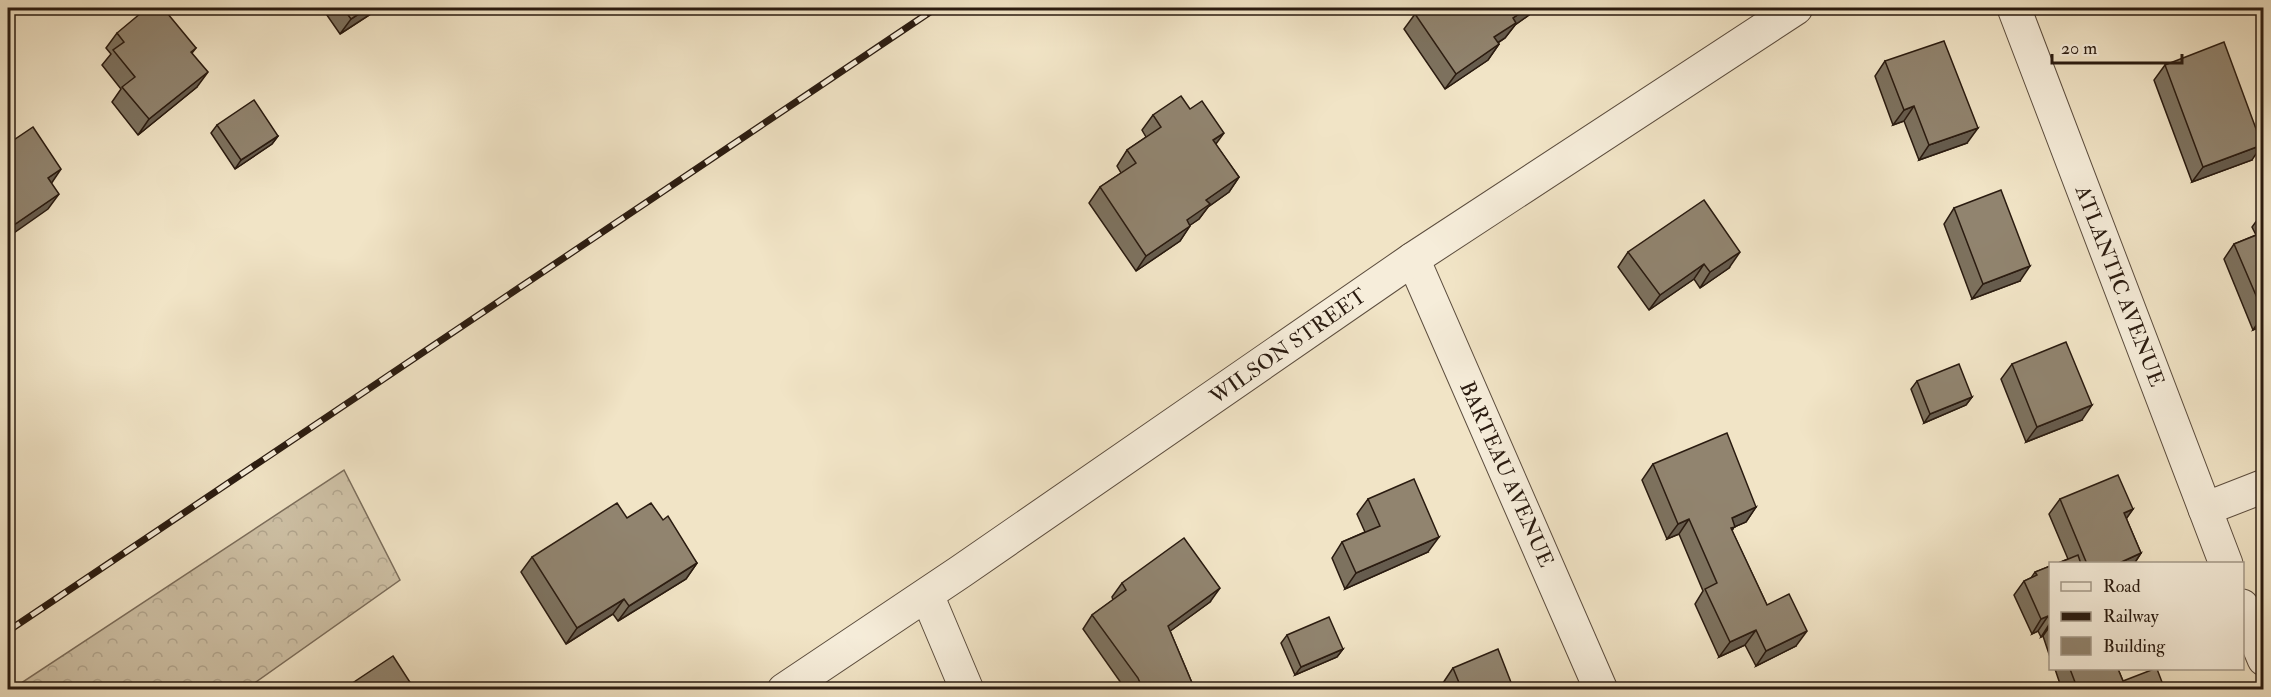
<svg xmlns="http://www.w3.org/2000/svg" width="2271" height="697" viewBox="0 0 2271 697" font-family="'IM FELL Double Pica',serif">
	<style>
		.forest { fill: url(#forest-crowns); stroke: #7c6e5c; stroke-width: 1.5 }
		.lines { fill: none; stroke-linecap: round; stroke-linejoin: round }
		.minor-casing { stroke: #5c4d3e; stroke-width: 35 }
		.tertiary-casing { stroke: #5c4d3e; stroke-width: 35 }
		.minor { stroke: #f6edda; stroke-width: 33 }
		.tertiary { stroke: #f6edda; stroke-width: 33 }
		.rail-casing { stroke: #2a1b10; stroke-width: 7 }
		.rail { stroke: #f6edda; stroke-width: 4.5; stroke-dasharray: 14; stroke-linecap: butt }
		.wall { fill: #7d725f; stroke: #2a1b10; stroke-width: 1.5 }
		.shaded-wall { fill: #665c4e; stroke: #2a1b10; stroke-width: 1.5 }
		.building { fill: #91846f; stroke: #2a1b10; stroke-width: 1.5 }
		.labels { text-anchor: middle; stroke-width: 5; stroke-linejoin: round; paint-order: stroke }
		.street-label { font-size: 21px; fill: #2a1b10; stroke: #f6edda }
	</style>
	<defs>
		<pattern id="forest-crowns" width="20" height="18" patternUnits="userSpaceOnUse" patternTransform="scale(1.5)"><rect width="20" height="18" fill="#cfc2a7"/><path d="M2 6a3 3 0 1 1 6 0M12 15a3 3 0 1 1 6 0" fill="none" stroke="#b2a68f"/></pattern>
	</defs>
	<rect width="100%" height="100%" fill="#f1e4c6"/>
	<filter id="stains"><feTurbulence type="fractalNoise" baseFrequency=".00333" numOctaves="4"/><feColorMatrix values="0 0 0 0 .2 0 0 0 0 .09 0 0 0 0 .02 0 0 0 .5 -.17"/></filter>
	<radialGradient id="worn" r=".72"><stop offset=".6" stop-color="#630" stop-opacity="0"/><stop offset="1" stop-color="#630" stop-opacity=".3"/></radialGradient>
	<!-- forest -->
	<polygon class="forest" points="344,470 400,580 246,689 12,689"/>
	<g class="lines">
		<!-- minor casing -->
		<g class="minor-casing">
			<g id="minor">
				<polyline points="1413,259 1601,690"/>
				<polyline points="2205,509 2264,486"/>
				<polyline points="927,595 967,690"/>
				<polyline points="784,690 960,572 1413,259 1796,8"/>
			</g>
		</g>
		<!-- tertiary casing -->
		<g class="tertiary-casing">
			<g id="tertiary">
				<polyline points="2014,8 2226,564"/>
				<polyline points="2242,606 2264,659"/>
			</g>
		</g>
		<!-- minor -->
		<use href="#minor" class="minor"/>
		<!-- tertiary -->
		<use href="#tertiary" class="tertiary"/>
		<!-- rail casing -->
		<g class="rail-casing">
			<polyline id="rail" points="8,631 936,8"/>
		</g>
		<!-- rail -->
		<use href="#rail" class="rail"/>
	</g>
	<!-- wall -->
	<g class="wall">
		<polygon points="322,8 380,8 340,34"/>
		<polygon points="1415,14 1529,15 1515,25 1505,38 1498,43 1499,44 1488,60 1445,89 1404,29"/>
		<polygon points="117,33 196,48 192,53 197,87 138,135 112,102 121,89 102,65 111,54 106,48"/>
		<polygon points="1885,61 1967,143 1919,160 1904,121 1893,125 1875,76"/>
		<polygon points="2165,65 2252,160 2192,182 2154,80"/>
		<polygon points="1190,109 1239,177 1229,192 1208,207 1199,219 1190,225 1180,241 1136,271 1089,203 1100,187 1121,173 1117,166 1127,150 1146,137 1142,130 1153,115"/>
		<polygon points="217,125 278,136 272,144 235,169 211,133"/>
		<polygon points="1954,208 2020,281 1972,299 1944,224"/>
		<polygon points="2263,212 2264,325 2253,330 2224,259 2234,244 2256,235 2252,227"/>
		<polygon points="1628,252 1729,268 1700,288 1694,279 1649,310 1618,267"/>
		<polygon points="2012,364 2082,420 2026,442 2001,379"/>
		<polygon points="1917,381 1972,397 1966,405 1924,423 1911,389"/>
		<polygon points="1653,464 1756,507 1746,522 1734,527 1732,531 1767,605 1796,646 1756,666 1745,645 1719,657 1695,604 1703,591 1679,534 1667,539 1642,480"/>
		<polygon points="1368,499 1428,552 1345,589 1332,558 1342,542 1365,532 1357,514"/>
		<polygon points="2060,499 2133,509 2126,518 2141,553 2134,564 2056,564 2068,559 2049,514"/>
		<polygon points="627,518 663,520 697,563 686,579 618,621 613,614 566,644 521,572 532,557"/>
		<polygon points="2050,566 2050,657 2043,636 2041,637 2038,631 2032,634 2014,595 2024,581 2031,578 2035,572"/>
		<polygon points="1122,583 1210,602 1170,631 1195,690 1126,690 1083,629 1092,615 1113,600 1112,597"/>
		<polygon points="1287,635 1343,649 1337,657 1295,675 1281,643"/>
		<polygon points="1453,668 1514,690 1445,690 1443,683"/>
		<polygon points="2055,669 2118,669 2123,681 2165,690 2062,690"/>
	</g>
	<!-- shaded-wall -->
	<g class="shaded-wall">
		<polygon points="368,8 380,8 340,34 351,19"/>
		<polygon points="1528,8 1535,8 1529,15 1515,25 1505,38 1483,52 1494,37 1513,18"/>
		<polygon points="1499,44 1488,60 1445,89 1456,74"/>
		<polygon points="208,72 197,87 138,135 149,119"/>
		<polygon points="1914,106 1904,121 1893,125 1904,110"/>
		<polygon points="1978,128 1967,143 1919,160 1929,145"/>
		<polygon points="1224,133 1213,148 1213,140"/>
		<polygon points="278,136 272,144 235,169 241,160"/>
		<polygon points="2262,145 2252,160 2192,182 2203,167"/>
		<polygon points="61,169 51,184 48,178"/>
		<polygon points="1239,177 1229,192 1208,207 1199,219 1176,235 1187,220 1206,200"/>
		<polygon points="59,194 48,209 8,237 8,229"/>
		<polygon points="1190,226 1180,241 1136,271 1146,256"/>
		<polygon points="1740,252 1729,268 1700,288 1710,272"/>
		<polygon points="1704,264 1694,279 1649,310 1660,295"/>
		<polygon points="2030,266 2020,281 1972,299 1983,284"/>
		<polygon points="2264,314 2264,325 2253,330"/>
		<polygon points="1972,397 1966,405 1924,423 1930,414"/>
		<polygon points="2092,405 2082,420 2026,442 2037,427"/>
		<polygon points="1756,507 1746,522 1734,527 1724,542 1732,518"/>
		<polygon points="2133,509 2122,525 2124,513"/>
		<polygon points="1689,519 1679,534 1667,539 1678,524"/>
		<polygon points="1439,537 1428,552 1345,589 1356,573"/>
		<polygon points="2141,553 2134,564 2117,564"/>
		<polygon points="697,563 686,579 618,621 629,606"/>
		<polygon points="1220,588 1210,602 1158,640 1168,626"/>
		<polygon points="624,599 613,614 566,644 577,628"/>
		<polygon points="2048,616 2038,631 2032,634 2041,619"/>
		<polygon points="2050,623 2050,626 2043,636 2041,637"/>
		<polygon points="1756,630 1745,645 1719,657 1730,642"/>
		<polygon points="1807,631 1796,646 1756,666 1766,651"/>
		<polygon points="1343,649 1337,657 1295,675 1301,667"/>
	</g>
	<!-- building -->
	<g class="building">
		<polygon points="147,8 163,8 196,48 191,52 208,72 149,119 122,87 135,77 113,50 124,42 117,33"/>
		<polygon points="343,8 368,8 351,19"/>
		<polygon points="1425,8 1528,8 1513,18 1516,23 1494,37 1499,44 1456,74 1415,14"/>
		<polygon points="1944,41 1978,128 1929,145 1914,106 1904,110 1885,61"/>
		<polygon points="2224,42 2262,145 2203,167 2165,65"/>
		<polygon points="1181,96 1190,109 1202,101 1224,133 1213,140 1239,177 1206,200 1210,204 1187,220 1190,226 1146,256 1100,187 1136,163 1127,150 1161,127 1153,115"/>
		<polygon points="254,100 278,136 241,160 217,125"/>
		<polygon points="33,127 61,169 48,178 59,194 8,229 8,144"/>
		<polygon points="2001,190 2030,266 1983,284 1954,208"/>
		<polygon points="1704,200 1740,252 1710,272 1704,264 1660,295 1628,252"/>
		<polygon points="2264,232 2264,314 2234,244"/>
		<polygon points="2066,342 2092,405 2037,427 2012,364"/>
		<polygon points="1959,364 1972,397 1930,414 1917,381"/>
		<polygon points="1727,433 1756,507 1732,518 1735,527 1731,528 1767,605 1789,594 1807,631 1766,651 1756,630 1730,642 1705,589 1717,583 1689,519 1678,524 1653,464"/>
		<polygon points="2118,475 2133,509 2124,513 2141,553 2117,564 2087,564 2060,499"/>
		<polygon points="1414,479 1439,537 1356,573 1342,542 1380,526 1368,499"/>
		<polygon points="617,503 627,518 651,503 663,520 668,516 697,563 629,606 624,599 577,628 532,557"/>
		<polygon points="1184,538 1220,588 1168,626 1195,690 1143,690 1138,678 1092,615 1126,590 1122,583"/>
		<polygon points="2078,555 2081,564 2056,564"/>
		<polygon points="2050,566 2050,622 2048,616 2041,619 2024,581 2037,575 2035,572"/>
		<polygon points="1329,617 1343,649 1301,667 1287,635"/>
		<polygon points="1498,649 1514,690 1462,690 1453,668"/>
		<polygon points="393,656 415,690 342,690"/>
		<polygon points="2070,669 2118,669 2123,681 2154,669 2157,669 2165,690 2078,690"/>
		<polygon points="2190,684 2192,690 2175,690"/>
	</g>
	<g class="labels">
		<!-- street labels -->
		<g class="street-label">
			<text transform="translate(2120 286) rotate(69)" y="7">ATLANTIC AVENUE</text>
			<text transform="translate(1288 346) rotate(-35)" y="7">WILSON STREET</text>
			<text transform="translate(1507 474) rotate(66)" y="7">BARTEAU AVENUE</text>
		</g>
	</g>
	<!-- margin -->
	<rect width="2271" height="697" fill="none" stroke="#f1e4c6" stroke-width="30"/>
	<rect x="9" y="9" width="2253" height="679" fill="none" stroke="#2a1b10" stroke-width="3"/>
	<rect x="15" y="15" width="2241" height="667" fill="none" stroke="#2a1b10" stroke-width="1.5"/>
	<!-- legend -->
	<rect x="2049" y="562" width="195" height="108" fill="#f6edda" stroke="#a49989" stroke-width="1.5"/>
	<rect x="2061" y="582" width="30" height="9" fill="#f6edda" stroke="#a49989" stroke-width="1.5"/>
	<text x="2103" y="592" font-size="18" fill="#2a1b10">Road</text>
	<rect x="2061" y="612" width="30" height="9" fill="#2a1b10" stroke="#a49989" stroke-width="1.5"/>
	<text x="2103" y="622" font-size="18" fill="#2a1b10">Railway</text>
	<rect x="2061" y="637" width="30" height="18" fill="#91846f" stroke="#a49989" stroke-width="1.5"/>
	<text x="2103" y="652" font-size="18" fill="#2a1b10">Building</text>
	<!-- scale -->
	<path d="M2052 54v9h130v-9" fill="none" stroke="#2a1b10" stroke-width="3"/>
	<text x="2061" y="54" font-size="18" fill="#2a1b10" stroke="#f6edda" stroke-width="4.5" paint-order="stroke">20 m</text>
	<rect width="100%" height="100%" filter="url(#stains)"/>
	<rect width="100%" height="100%" fill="url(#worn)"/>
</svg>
